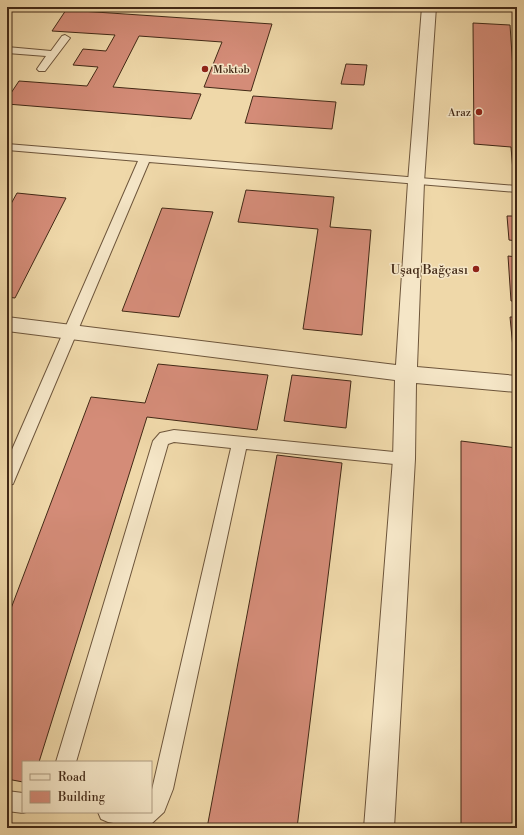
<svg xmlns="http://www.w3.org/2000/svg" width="524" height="835" viewBox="0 0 524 835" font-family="'Libre Bodoni',serif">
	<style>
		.building { fill: #d48c78; stroke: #422916 }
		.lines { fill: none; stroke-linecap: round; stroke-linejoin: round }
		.lane-casing { stroke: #6d553b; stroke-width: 2 }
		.street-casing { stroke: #6d553b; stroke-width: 2 }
		.lane { fill: #f5e6c7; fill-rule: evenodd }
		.street { fill: #f5e6c7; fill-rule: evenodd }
		.poi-dot { fill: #8f2418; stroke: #f5e6c7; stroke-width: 1.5 }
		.labels { text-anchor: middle; stroke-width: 3; stroke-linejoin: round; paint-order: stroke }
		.far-poi-label { font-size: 11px; fill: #422916; stroke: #f5e6c7; text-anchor: start }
		.poi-label { font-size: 13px; fill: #422916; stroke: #f5e6c7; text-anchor: end }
	</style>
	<rect width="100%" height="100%" fill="#efd8a9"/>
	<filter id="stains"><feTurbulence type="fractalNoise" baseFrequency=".005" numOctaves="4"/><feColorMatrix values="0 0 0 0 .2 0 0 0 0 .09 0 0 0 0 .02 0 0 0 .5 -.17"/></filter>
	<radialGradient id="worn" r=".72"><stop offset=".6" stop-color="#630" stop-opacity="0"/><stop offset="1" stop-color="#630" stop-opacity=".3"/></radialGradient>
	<!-- building -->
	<g class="building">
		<polygon points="502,7 517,7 517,11 503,10"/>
		<polygon points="66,10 272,24 251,91 204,87 222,42 139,36 113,87 201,94 191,119 7,104 7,99 19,81 87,86 98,67 73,65 83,49 106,51 115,35 52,31"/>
		<polygon points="473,23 510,25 517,128 517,171 513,171 511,147 474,144"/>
		<polygon points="346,64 367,65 364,85 341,84"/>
		<polygon points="253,96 336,102 332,129 245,123"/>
		<polygon points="246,190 334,197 330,227 371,230 362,335 303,329 318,229 238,222"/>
		<polygon points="17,193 66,198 15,298 7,297 7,211"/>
		<polygon points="162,208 213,212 179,317 122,311"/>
		<polygon points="507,216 517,216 517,241 509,240"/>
		<polygon points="508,256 517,257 517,301 511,301"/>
		<polygon points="510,317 517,317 517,349 513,348"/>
		<polygon points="158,364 268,375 257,430 147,417 39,762 23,762 23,782 7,779 7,619 91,397 145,403"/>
		<polygon points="292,375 351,381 346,428 284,421"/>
		<polygon points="461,441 517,448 517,828 461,828"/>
		<polygon points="277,455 342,463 297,828 207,828"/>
	</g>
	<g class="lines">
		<!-- lane casing -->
		<g class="lane-casing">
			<g id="lane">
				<polygon points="65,35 70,38 45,71 39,71 37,69 46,56 7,53 7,47 51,51 62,36"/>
				<polygon points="7,144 517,186 517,192 149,162 15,479 13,484 7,485 7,461 138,161 7,150"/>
				<polygon points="174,430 404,453 410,455 412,459 410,463 404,465 246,449 173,789 164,812 150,825 140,828 108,822 101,819 98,812 151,812 151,794 231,448 174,442 168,444 76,762 56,762 153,441 160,433"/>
				<polygon points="7,791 23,793 23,812 26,812 23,813 7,811"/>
			</g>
		</g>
		<!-- street casing -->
		<g class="street-casing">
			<polygon id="street" points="422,7 436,7 424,182 417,367 517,376 517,392 416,383 415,459 394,828 364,828 393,459 395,380 7,331 7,317 396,365 408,182"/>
		</g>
		<!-- lane -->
		<use href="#lane" class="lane"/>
		<!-- street -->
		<use href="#street" class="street"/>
	</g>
	<!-- markers -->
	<g class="poi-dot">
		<circle cx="205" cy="69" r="4"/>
		<circle cx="479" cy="112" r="4"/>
		<circle cx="476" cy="269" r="4"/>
	</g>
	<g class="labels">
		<!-- far-poi labels -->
		<g class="far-poi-label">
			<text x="213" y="73">Məktəb</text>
			<text x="471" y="116" text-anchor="end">Araz</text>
		</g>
		<!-- poi labels -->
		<g class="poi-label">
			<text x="468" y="274">Uşaq Bağçası</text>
		</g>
	</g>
	<!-- margin -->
	<rect width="524" height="835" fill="none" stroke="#efd8a9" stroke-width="24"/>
	<rect x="8" y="8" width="508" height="819" fill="none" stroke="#422916" stroke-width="2"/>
	<rect x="12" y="12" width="500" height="811" fill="none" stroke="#422916"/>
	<!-- legend -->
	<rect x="22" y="761" width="130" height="52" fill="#f5e6c7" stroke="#ad9a80"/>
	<rect x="30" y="774" width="20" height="6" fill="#f5e6c7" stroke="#ad9a80"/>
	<text x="58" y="781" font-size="12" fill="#422916">Road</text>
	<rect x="30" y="791" width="20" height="12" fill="#d48c78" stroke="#ad9a80"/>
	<text x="58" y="801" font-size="12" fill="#422916">Building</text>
	<rect width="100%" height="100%" filter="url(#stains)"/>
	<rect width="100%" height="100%" fill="url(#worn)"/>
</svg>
